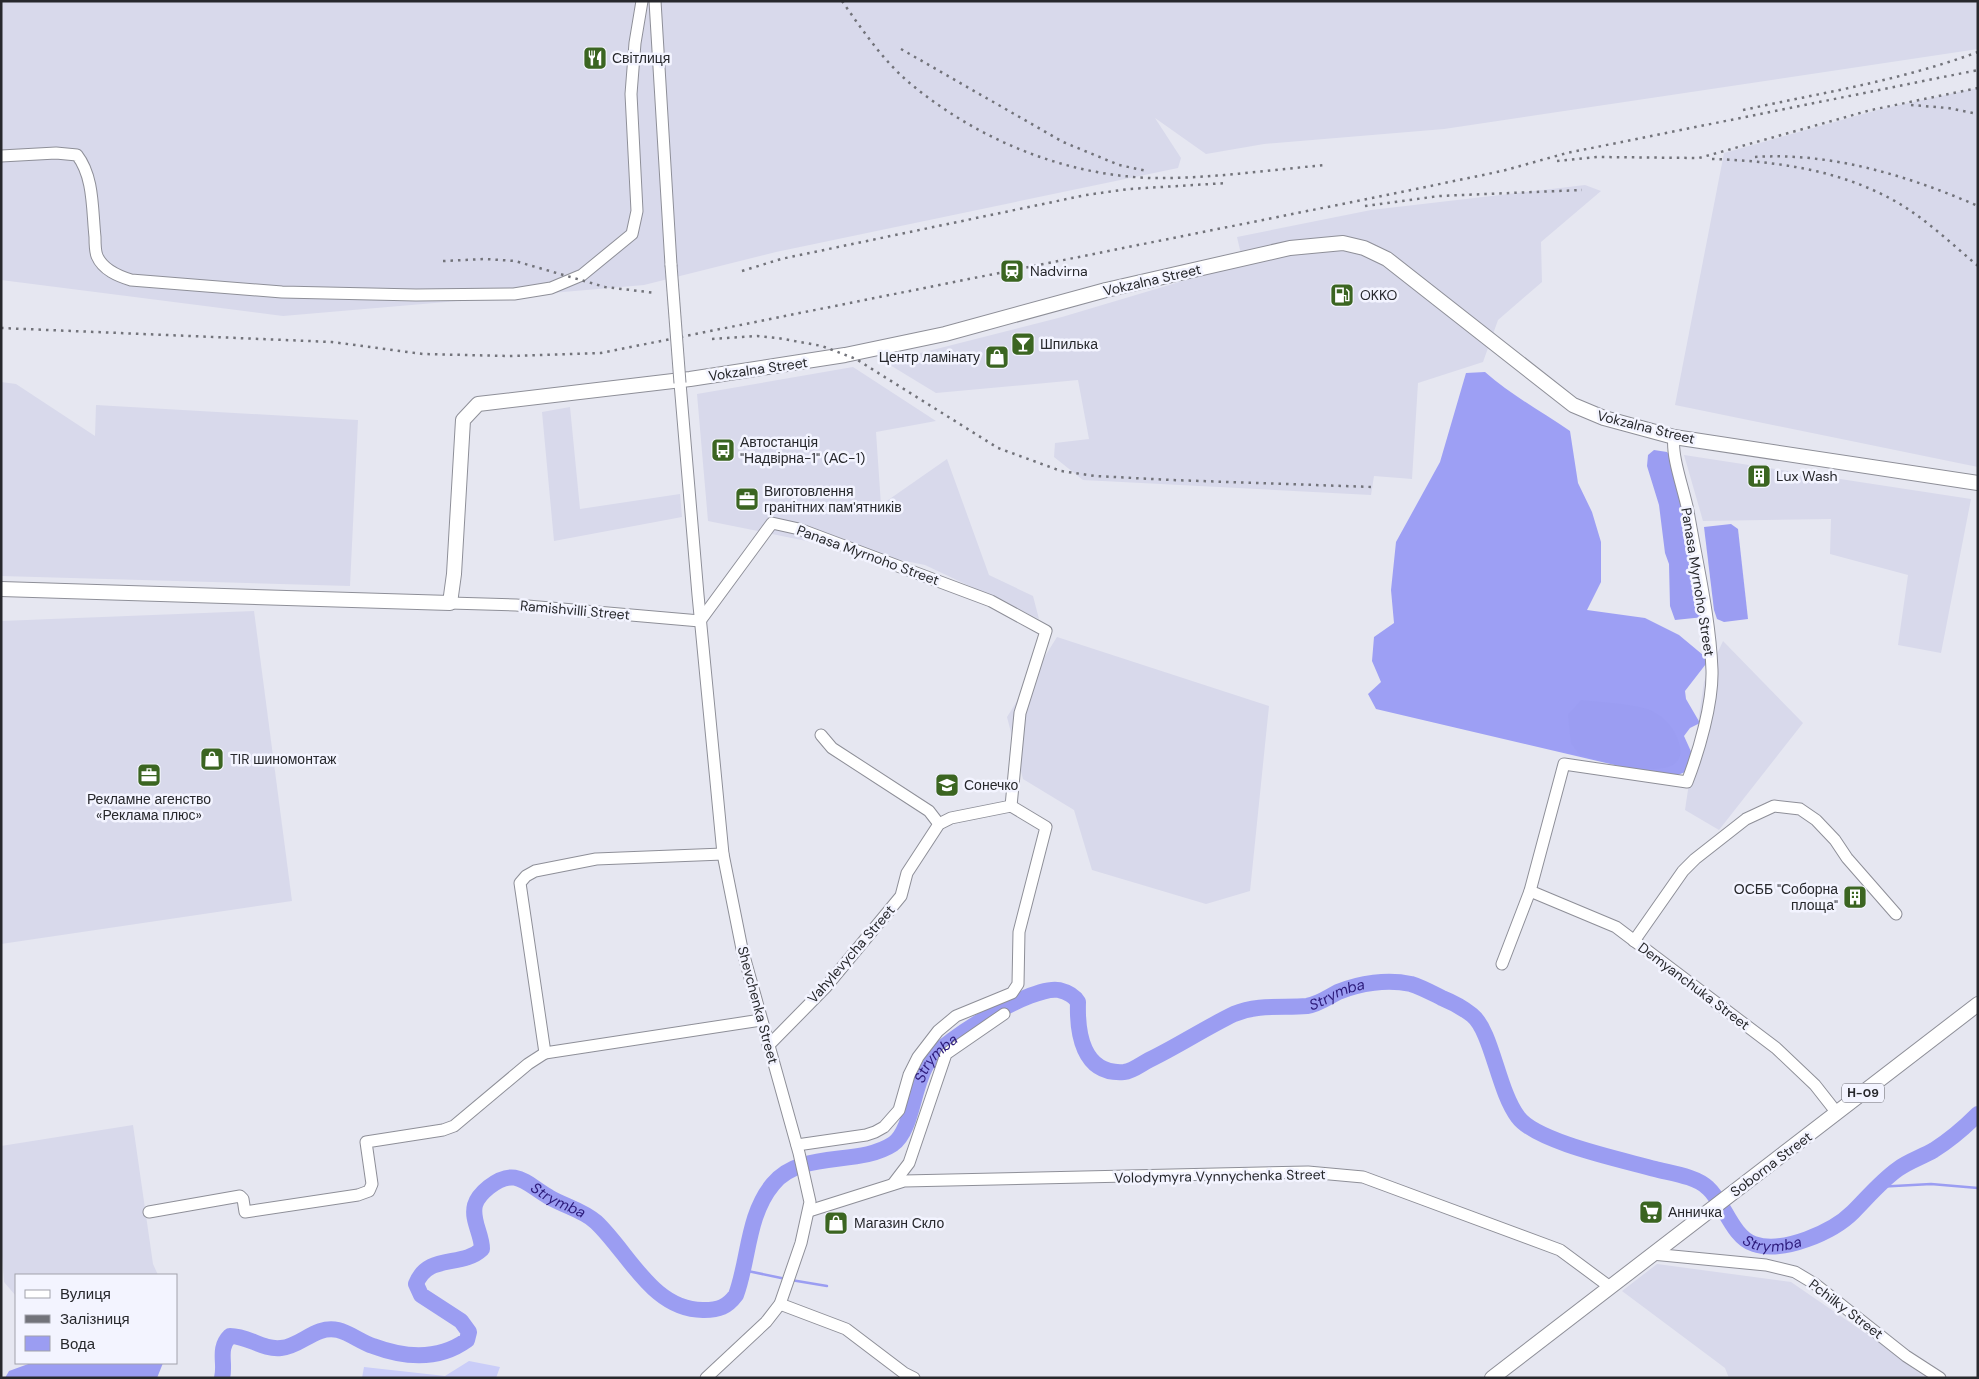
<svg xmlns="http://www.w3.org/2000/svg" width="1979" height="1379" viewBox="0 0 1979 1379" font-family="'DM Sans',sans-serif">
	<style>
		.built { fill: #d8d9eb }
		.green { fill: #cacdf8 }
		.forest { fill: #9d9ff4 }
		.water { fill: #9b9df2 }
		.lines { fill: none; stroke-linecap: round; stroke-linejoin: round }
		.stream { stroke: #9b9df2; stroke-width: 2.5 }
		.river { stroke: #9b9df2; stroke-width: 16 }
		.minor-casing { stroke: #8e8f98; stroke-width: 13 }
		.major-casing { stroke: #8e8f98; stroke-width: 16 }
		.minor { stroke: #fff; stroke-width: 11 }
		.major { stroke: #fff; stroke-width: 14 }
		.rail { stroke: #72737a; stroke-width: 2.5; stroke-dasharray: 2.5 5; stroke-linecap: butt }
		.minor-bridge-casing { stroke: #8e8f98; stroke-width: 13; stroke-linecap: butt }
		.minor-bridge { stroke: #fff; stroke-width: 11 }
		.labels { text-anchor: middle; stroke-width: 5; stroke-linejoin: round; paint-order: stroke }
		.shield { fill: #f3f4ff; stroke: #64656b; stroke-width: 1 }
		.shield-label { font-size: 12px; font-weight: bold; fill: #27282c }
		.poi-label { font-size: 14px; fill: #27282c; stroke: #f3f4ff; text-anchor: start }
		.street-label { font-size: 14px; fill: #27282c; stroke: #f3f4ff }
		.water-label { font-size: 15px; font-style: italic; fill: #2d1b7b; stroke: #f3f4ff }
	</style>
	<rect width="100%" height="100%" fill="#e6e7f1"/>
	<!-- built -->
	<g class="built">
		<polygon points="1,1 1978,1 1978,49 1444,129 1264,144 1206,154 1155,118 1181,158 1178,168 776,252 644,285 283,316 1,280"/>
		<polygon points="1978,88 1978,467 1675,405 1724,153 1881,109"/>
		<polygon points="1585,185 1601,191 1541,242 1542,282 1498,320 1483,362 1418,383 1412,479 1374,476 1371,495 1083,480 1054,457 1055,443 1089,439 1078,380 936,393 885,362 1062,317 1243,263 1237,237 1371,210"/>
		<polygon points="853,367 936,421 876,432 881,505 947,459 989,575 1033,596 1039,619 925,565 708,521 697,394"/>
		<polygon points="1,382 16,384 95,436 96,405 358,420 350,586 1,576"/>
		<polygon points="570,407 580,509 680,494 682,517 554,541 542,412"/>
		<polygon points="1684,455 1971,499 1941,653 1898,645 1908,575 1830,554 1831,519 1703,521"/>
		<polygon points="254,611 292,901 1,944 1,621"/>
		<polygon points="1057,637 1269,706 1250,891 1206,904 1092,870 1074,810 1023,779 1007,717"/>
		<polygon points="1723,641 1803,723 1719,830 1685,810 1704,682"/>
		<polygon points="133,1125 153,1264 158,1275 16,1275 16,1296 4,1282 1,1242 1,1146"/>
		<polygon points="1657,1264 1791,1282 1931,1378 1729,1378 1725,1368 1622,1291"/>
	</g>
	<!-- green -->
	<polygon class="green" points="469,1361 500,1367 496,1378 362,1378 364,1367 445,1376"/>
	<!-- forest -->
	<path class="forest" d="M1485,372C1511,395 1541,411 1570,431L1578,483L1592,512L1601,542V582L1587,610L1645,618L1679,635L1709,660L1685,691L1686,699L1700,723L1690,728L1684,736L1698,767L1670,778L1376,709L1368,694L1381,682L1372,661L1374,637L1394,623L1391,590L1396,542L1440,462L1466,373Z"/>
	<!-- water -->
	<g class="water">
		<polygon points="1654,450 1667,452 1672,459 1704,617 1675,620 1670,606 1669,564 1665,553 1659,505 1647,466 1648,455"/>
		<polygon points="1731,524 1738,529 1748,619 1724,622 1717,619 1714,610 1704,527"/>
		<path d="M1581,700C1599,702 1635,704 1650,710C1664,717 1672,725 1678,740C1697,791 1599,760 1580,755L1571,743L1568,715Z"/>
		<polygon points="31,1363 163,1363 157,1378 5,1378 9,1371"/>
	</g>
	<g class="lines">
		<!-- stream -->
		<g class="stream">
			<polyline points="1876,1187 1931,1184 1978,1188"/>
			<polyline points="743,1270 786,1279"/>
			<polyline points="791,1280 827,1286"/>
		</g>
		<!-- river -->
		<path class="river" id="s1" d="M222,1378C226,1363 217,1349 230,1336C249,1336 262,1350 281,1348C302,1346 315,1325 338,1330C350,1333 361,1342 373,1346C405,1358 438,1361 467,1340L469,1332L461,1321L421,1295L416,1284C428,1253 462,1268 482,1249C482,1234 471,1220 475,1205C477,1198 484,1191 489,1187C516,1166 526,1184 549,1197C564,1206 583,1210 596,1222C629,1253 653,1311 704,1310C719,1310 727,1307 736,1295C749,1260 747,1215 773,1184C802,1149 858,1167 893,1144C913,1130 913,1082 929,1061C945,1039 1033,985 1059,990C1067,992 1074,995 1078,1002C1077,1032 1082,1075 1124,1072C1133,1071 1141,1064 1149,1060C1178,1046 1205,1028 1234,1014C1258,1004 1283,1008 1307,1006C1319,1004 1328,997 1338,992C1360,983 1387,979 1411,984C1421,987 1432,993 1442,998C1452,1002 1463,1008 1472,1015C1492,1031 1498,1091 1518,1117C1536,1142 1623,1160 1655,1169C1670,1173 1696,1176 1708,1188C1724,1202 1732,1237 1754,1244C1783,1254 1833,1232 1853,1212C1868,1197 1881,1181 1898,1169C1909,1161 1922,1157 1934,1150C1950,1140 1964,1128 1978,1114"/>
		<!-- minor casing -->
		<g class="minor-casing">
			<g id="minor">
				<polyline points="655,1 671,265"/>
				<path d="M1,156L56,153L77,155C94,177 92,209 95,237C95,243 95,251 97,256C103,270 118,276 131,280L282,292L416,295L514,294L551,288L582,275L632,234L637,211L631,94L635,43L642,1"/>
				<polyline points="680,383 698,595 723,854 742,949 799,1153 810,1202 801,1243 780,1304 766,1322 706,1378"/>
				<polyline points="450,603 516,605 700,621"/>
				<polyline points="700,621 772,523 799,529 991,601 1046,631 1020,713 1011,806"/>
				<polyline points="821,735 832,748 929,811 939,824"/>
				<polyline points="723,854 596,859 535,871 526,876 520,883 545,1053 761,1020"/>
				<polyline points="1530,891 1616,927 1776,1048 1815,1085 1837,1113"/>
				<polyline points="1634,941 1683,871 1695,859 1746,819 1774,806 1800,809 1816,820 1835,840 1847,858 1896,914"/>
				<path d="M1502,964L1530,891L1564,764L1687,782C1699,751 1713,703 1712,670C1710,617 1697,564 1688,511C1684,490 1671,456 1674,437"/>
				<polyline points="768,1046 825,988 901,896 907,873 939,824 951,818 1011,806 1046,827 1019,932 1018,984 1012,993 956,1016 938,1031 918,1057 909,1075 899,1110 884,1127 875,1132 866,1135 797,1145"/>
				<polyline points="893,1184 909,1163 946,1054 1004,1014"/>
				<polyline points="809,1211 904,1181 1308,1172 1363,1177 1560,1250 1610,1287"/>
				<polyline points="149,1212 240,1196 243,1199 245,1212 358,1195 369,1191 372,1184 366,1142 443,1130 454,1126 528,1064 545,1053"/>
				<polyline points="1652,1254 1766,1265 1795,1272 1815,1284 1906,1356 1940,1378"/>
				<polyline points="780,1304 846,1329 904,1373 914,1378"/>
			</g>
		</g>
		<!-- major casing -->
		<g class="major-casing">
			<g id="major">
				<polyline points="1,589 450,603 454,574 463,420 478,404 690,379 845,355 945,334 1106,290 1290,248 1343,243 1364,248 1387,259 1573,405 1604,418 1674,437 1978,483"/>
				<polyline points="1492,1378 1978,1004"/>
			</g>
		</g>
		<!-- minor -->
		<use href="#minor" class="minor"/>
		<!-- major -->
		<use href="#major" class="major"/>
		<!-- rail -->
		<g class="rail">
			<path d="M842,1C863,31 884,62 912,85C979,140 1064,175 1151,178C1209,179 1268,170 1325,165"/>
			<polyline points="901,49 1063,142 1119,165 1147,171"/>
			<polyline points="1911,105 1948,108 1978,114"/>
			<path d="M1743,110C1822,93 1902,80 1978,52"/>
			<path d="M1755,157C1831,152 1909,176 1978,206"/>
			<path d="M1712,159C1776,161 1843,170 1900,204C1928,221 1953,245 1978,266"/>
			<polyline points="1557,161 1597,157 1699,158 1871,110 1978,88"/>
			<polyline points="1365,206 1439,196 1582,190"/>
			<polyline points="443,261 485,259 515,261 605,287 656,293"/>
			<polyline points="742,271 781,259 1086,195 1129,189 1227,183"/>
			<polyline points="1,328 332,342 423,354 509,356 601,353 1392,194 1502,171 1567,153 1978,70"/>
			<polyline points="712,339 757,336 778,338 822,346 856,359 998,448 1061,471 1095,476 1172,480 1372,487"/>
		</g>
		<!-- minor-bridge casing -->
		<g class="minor-bridge-casing">
			<polyline id="minor-bridge" points="671,265 680,383"/>
		</g>
		<!-- minor-bridge -->
		<use href="#minor-bridge" class="minor-bridge"/>
	</g>
	<!-- icons -->
	<defs>
		<g id="restaurant-square" transform="scale(1.25)"><rect x="-9" y="-9" width="18" height="18" rx="4" fill="#3b6521" stroke="#f3f4ff"/><path d="M-5-6h1v4h1v-4h1v4h1v-4h1v5L-1.5 .5V6h-2V.5L-5-1ZM5-6V6H3V1.5H1.5Q1.5-4 5-6Z" fill="#fff"/></g>
		<g id="station-square" transform="scale(1.25)"><rect x="-9" y="-9" width="18" height="18" rx="4" fill="#3b6521" stroke="#f3f4ff"/><path d="M-3-6H3Q5-6 5-4V2Q5 4 3 4L4.5 6H3L1.5 4h-3L-3 6H-4.5L-3 4Q-5 4-5 2V-4Q-5-6-3-6ZM-3.5-4v3h7v-3ZM-3.5 1v1.5H-2V1ZM2 1v1.5H3.5V1Z" fill="#fff"/></g>
		<g id="fuel-square" transform="scale(1.25)"><rect x="-9" y="-9" width="18" height="18" rx="4" fill="#3b6521" stroke="#f3f4ff"/><path d="M-5.5-6h7V0h2V4h1.3V-2.5L3-4.5l.8-.8L6-3V5H2.5V1h-1V6h-7ZM-4.2-4.7v3.2H.2V-4.7Z" fill="#fff"/></g>
		<g id="bar-square" transform="scale(1.25)"><rect x="-9" y="-9" width="18" height="18" rx="4" fill="#3b6521" stroke="#f3f4ff"/><path d="M-6-5H6L.8 .8V4.5H3.5V6h-7V4.5H-.8V.8Z" fill="#fff"/></g>
		<g id="shop-square" transform="scale(1.25)"><rect x="-9" y="-9" width="18" height="18" rx="4" fill="#3b6521" stroke="#f3f4ff"/><path d="M-5-2.5h2.3a2.7 3.5 0 0 1 5.4 0H5L5.5 6h-11ZM-1.5-2.5h3a1.5 2.3 0 0 0-3 0Z" fill="#fff"/></g>
		<g id="bus-square" transform="scale(1.25)"><rect x="-9" y="-9" width="18" height="18" rx="4" fill="#3b6521" stroke="#f3f4ff"/><path d="M-5-6H5V4H4V6H2V4H-2V6H-4V4H-5ZM-3.5-4V0h7V-4ZM-3.5 1.2v1.5H-2V1.2ZM2 1.2v1.5H3.5V1.2Z" fill="#fff"/></g>
		<g id="building-square" transform="scale(1.25)"><rect x="-9" y="-9" width="18" height="18" rx="4" fill="#3b6521" stroke="#f3f4ff"/><path d="M-4-6H4V6H1V3H-1V6H-4ZM-2.5-4.3h1.7v1.8h-1.7ZM.8-4.3h1.7v1.8H.8ZM-2.5-1h1.7V.8h-1.7ZM.8-1h1.7V.8H.8Z" fill="#fff"/></g>
		<g id="office-square" transform="scale(1.25)"><rect x="-9" y="-9" width="18" height="18" rx="4" fill="#3b6521" stroke="#f3f4ff"/><path d="M-6-3h4V-5.5h4V-3h4V5H-6ZM-1-4.5V-3h2v-1.5ZM-6 0V1H6V0Z" fill="#fff"/></g>
		<g id="school-square" transform="scale(1.25)"><rect x="-9" y="-9" width="18" height="18" rx="4" fill="#3b6521" stroke="#f3f4ff"/><path d="M0-5L7-2L0 1L-7-2ZM-4 1L0 2.5L4 1V4Q0 6-4 4Z" fill="#fff"/></g>
		<g id="supermarket-square" transform="scale(1.25)"><rect x="-9" y="-9" width="18" height="18" rx="4" fill="#3b6521" stroke="#f3f4ff"/><path d="M-6-5.5h2.5l.6 2H6L4.5 2H-2.5L-4.4-4H-6ZM-1.5 3.2a1.3 1.3 0 1 0 .1 0ZM3 3.2a1.3 1.3 0 1 0 .1 0Z" fill="#fff"/></g>
	</defs>
	<g fill-rule="evenodd">
		<use href="#restaurant-square" x="595" y="58"/>
		<use href="#station-square" x="1012" y="271"/>
		<use href="#fuel-square" x="1342" y="295"/>
		<use href="#bar-square" x="1023" y="344"/>
		<use href="#shop-square" x="997" y="357"/>
		<use href="#bus-square" x="723" y="450"/>
		<use href="#building-square" x="1759" y="476"/>
		<use href="#office-square" x="747" y="499"/>
		<use href="#shop-square" x="212" y="759"/>
		<use href="#office-square" x="149" y="775"/>
		<use href="#school-square" x="947" y="785"/>
		<use href="#building-square" x="1855" y="897"/>
		<use href="#supermarket-square" x="1651" y="1212"/>
		<use href="#shop-square" x="836" y="1223"/>
	</g>
	<g class="labels">
		<!-- shield labels -->
		<rect class="shield" x="1842" y="1083.5" width="42" height="19" rx="4"/>
		<g class="shield-label">
			<text x="1863" y="1097">Н-09</text>
		</g>
		<!-- poi labels -->
		<g class="poi-label">
			<text x="612" y="63">Світлиця</text>
			<text x="1030" y="276">Nadvirna</text>
			<text x="1360" y="300">OKKO</text>
			<text x="1040" y="349">Шпилька</text>
			<text x="980" y="362" text-anchor="end">Центр ламінату</text>
			<text x="740" y="447">Автостанція<tspan x="740" dy="16">"Надвірна-1" (АС-1)</tspan></text>
			<text x="1776" y="481">Lux Wash</text>
			<text x="764" y="496">Виготовлення<tspan x="764" dy="16">гранітних пам'ятників</tspan></text>
			<text x="230" y="764">TIR шиномонтаж</text>
			<text x="964" y="790">Сонечко</text>
			<text x="149" y="804" text-anchor="middle">Рекламне агенство<tspan x="149" dy="16">«Реклама плюс»</tspan></text>
			<text x="1838" y="894" text-anchor="end">ОСББ "Соборна<tspan x="1838" dy="16">площа"</tspan></text>
			<text x="1668" y="1217">Анничка</text>
			<text x="854" y="1228">Магазин Скло</text>
		</g>
		<!-- street labels -->
		<g class="street-label">
			<text transform="translate(1152 280) rotate(-13)" y="5">Vokzalna Street</text>
			<text transform="translate(758 369) rotate(-8)" y="5">Vokzalna Street</text>
			<text transform="translate(1646 427) rotate(14)" y="5">Vokzalna Street</text>
			<text transform="translate(868 555) rotate(20)" y="5">Panasa Myrnoho Street</text>
			<text transform="translate(1698 582) rotate(81)" y="5">Panasa Myrnoho Street</text>
			<text transform="translate(575 610) rotate(5)" y="5">Ramishvilli Street</text>
			<text transform="translate(851 954) rotate(-49)" y="5">Vahylevycha Street</text>
			<text transform="translate(1694 986) rotate(37)" y="5">Demyanchuka Street</text>
			<text transform="translate(758 1005) rotate(75)" y="5">Shevchenka Street</text>
			<text transform="translate(1771 1164) rotate(-37)" y="5">Soborna Street</text>
			<text transform="translate(1220 1176) rotate(-1)" y="5">Volodymyra Vynnychenka Street</text>
			<text transform="translate(1846 1309) rotate(37)" y="5">Pchilky Street</text>
		</g>
		<!-- water labels -->
		<g class="water-label">
			<text dy="5" stroke="none"><textPath href="#s1" startOffset="1665">Strymba</textPath></text>
			<text dy="5" stroke="none"><textPath href="#s1" startOffset="1170">Strymba</textPath></text>
			<text dy="5" stroke="none"><textPath href="#s1" startOffset="600">Strymba</textPath></text>
			<text dy="5" stroke="none"><textPath href="#s1" startOffset="2220">Strymba</textPath></text>
		</g>
	</g>
	<!-- border -->
	<rect width="1979" height="1379" fill="none" stroke="#27282c" stroke-width="5"/>
	<!-- legend -->
	<rect x="15" y="1274" width="162" height="90" fill="#f3f4ff" stroke="#a1a2ab"/>
	<rect x="25" y="1290" width="25" height="8" fill="#ffffff" stroke="#a1a2ab"/>
	<text x="60" y="1299" font-size="15" fill="#27282c">Вулиця</text>
	<rect x="25" y="1315" width="25" height="8" fill="#72737a" stroke="#a1a2ab"/>
	<text x="60" y="1324" font-size="15" fill="#27282c">Залізниця</text>
	<rect x="25" y="1336" width="25" height="15" fill="#9b9df2" stroke="#a1a2ab"/>
	<text x="60" y="1349" font-size="15" fill="#27282c">Вода</text>
</svg>
